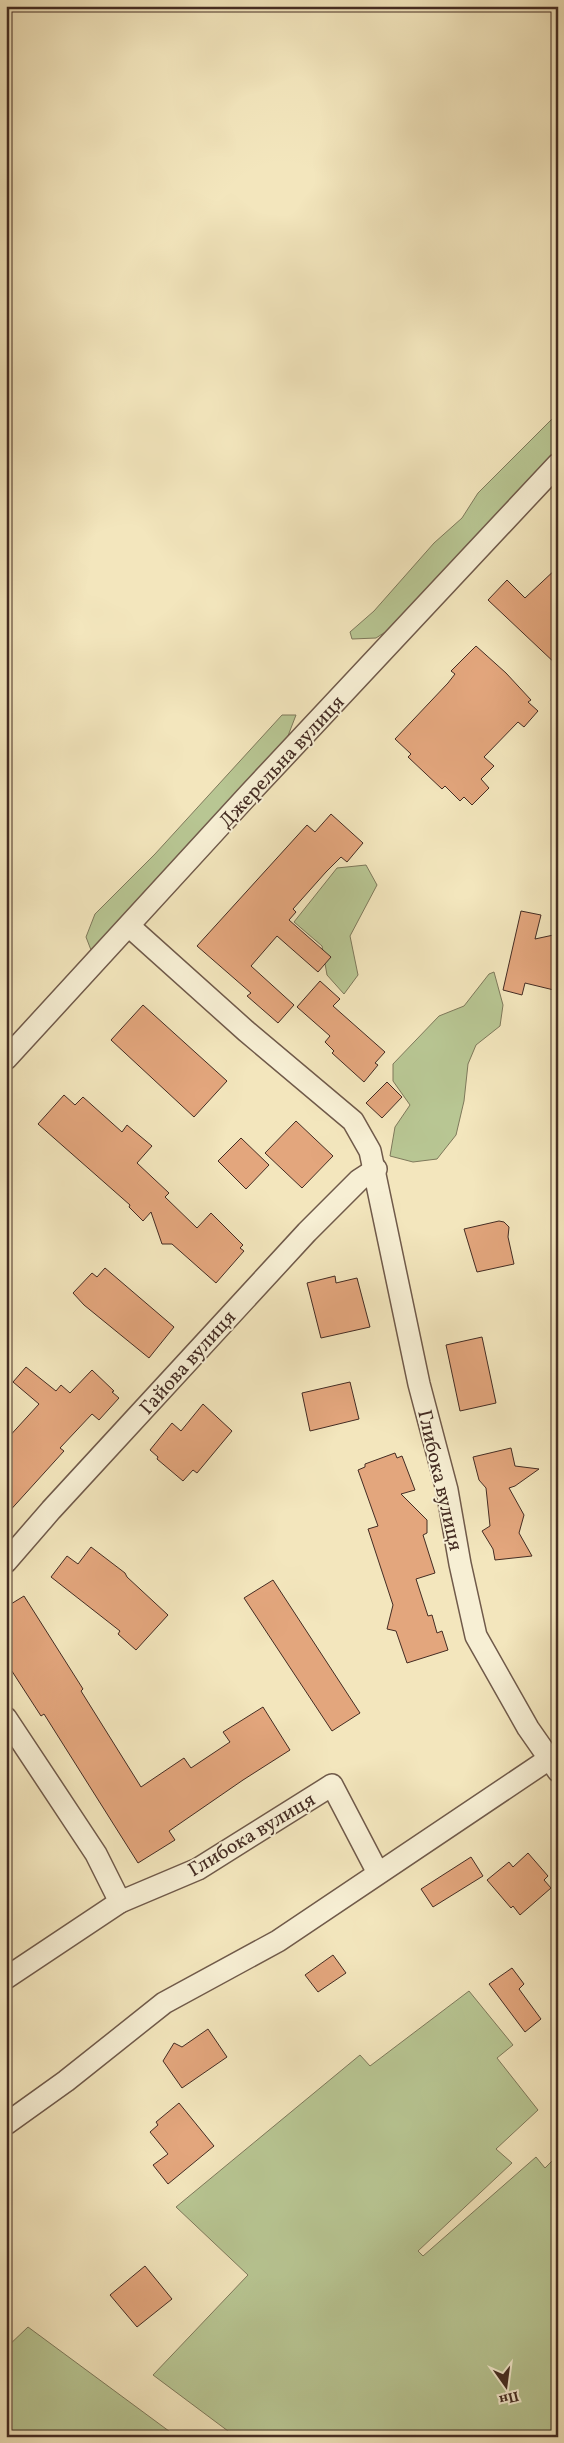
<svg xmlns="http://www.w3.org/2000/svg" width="564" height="2443" viewBox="0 0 564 2443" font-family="Vollkorn,serif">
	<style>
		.green { fill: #b8c693; stroke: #7e795b }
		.building { fill: #e3a67d; stroke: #442c23 }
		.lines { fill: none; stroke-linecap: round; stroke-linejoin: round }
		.street-casing { stroke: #705a4a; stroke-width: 24 }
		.street { stroke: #f7efd4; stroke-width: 21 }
		.labels { text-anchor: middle; stroke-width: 4; stroke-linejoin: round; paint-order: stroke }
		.street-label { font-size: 20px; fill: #442c23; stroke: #f7efd4 }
	</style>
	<rect width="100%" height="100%" fill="#f3e6bd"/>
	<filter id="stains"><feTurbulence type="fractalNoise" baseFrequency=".004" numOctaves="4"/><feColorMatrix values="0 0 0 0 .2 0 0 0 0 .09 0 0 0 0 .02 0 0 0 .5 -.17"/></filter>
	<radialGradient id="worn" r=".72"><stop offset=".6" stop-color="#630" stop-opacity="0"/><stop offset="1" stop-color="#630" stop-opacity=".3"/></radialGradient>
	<!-- green -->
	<g class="green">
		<polygon points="558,413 558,452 546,465 432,583 404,620 376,638 352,639 350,632 374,611 434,543 462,518 478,493"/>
		<polygon points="282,715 296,715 286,741 111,942 91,950 86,937 95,914 155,854"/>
		<polygon points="366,865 377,885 350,936 358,975 344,994 327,975 322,946 294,922 337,868"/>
		<polygon points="494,972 503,1005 500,1026 476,1045 468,1064 464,1101 456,1135 437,1159 413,1162 390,1156 395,1127 410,1105 393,1081 393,1064 439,1016 464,1006 489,974"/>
		<polygon points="469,1991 513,2045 497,2058 538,2110 496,2149 512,2163 418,2251 423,2256 536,2157 545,2168 558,2155 558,2430 550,2437 236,2437 153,2375 248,2275 176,2207 360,2055 370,2066"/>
		<polygon points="28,2327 177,2437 6,2437 6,2348"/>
	</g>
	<!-- building -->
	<g class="building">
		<polygon points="558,567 558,666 488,600 507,580 525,598"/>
		<polygon points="476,646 506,673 531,700 528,702 538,711 524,727 518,722 484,757 494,766 481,779 489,788 472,805 464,797 460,801 445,786 442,789 408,757 411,754 395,739 448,683 455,674 451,671"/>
		<polygon points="331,814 363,843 347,862 341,857 326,872 293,909 296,912 289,920 331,957 318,972 277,936 251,966 294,1005 278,1023 247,996 251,993 197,946 307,825 315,832"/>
		<polygon points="521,911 541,915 535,939 558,934 558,991 525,983 522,995 503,990"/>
		<polygon points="320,981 340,999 333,1006 385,1052 375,1063 378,1065 364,1082 332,1053 334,1051 325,1042 330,1036 297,1007"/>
		<polygon points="143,1005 227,1081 194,1117 111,1040"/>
		<polygon points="387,1082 402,1097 382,1118 366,1103"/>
		<polygon points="64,1095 75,1105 83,1097 122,1132 127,1125 134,1131 152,1146 137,1163 169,1193 165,1197 197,1228 211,1213 243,1245 240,1248 244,1251 216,1283 172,1244 162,1244 151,1212 143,1221 129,1207 130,1205 38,1124"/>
		<polygon points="296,1121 333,1156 302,1188 265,1153"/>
		<polygon points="241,1138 269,1165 246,1189 218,1161"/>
		<polygon points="499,1221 504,1222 509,1227 508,1237 514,1264 477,1272 464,1229"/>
		<polygon points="105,1268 174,1327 149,1358 84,1305 73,1293 92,1273 97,1277"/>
		<polygon points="335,1276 336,1283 357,1278 370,1327 321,1338 307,1283"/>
		<polygon points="482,1337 496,1403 460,1411 446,1345"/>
		<polygon points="26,1367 56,1391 61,1385 70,1393 92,1370 114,1391 112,1392 119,1398 99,1420 92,1414 60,1448 64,1451 6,1515 6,1440 39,1404 13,1382"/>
		<polygon points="350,1382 359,1419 310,1431 302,1393"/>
		<polygon points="203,1404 232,1431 197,1473 193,1470 183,1481 157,1459 158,1457 150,1450 172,1423 181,1431"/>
		<polygon points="511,1448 515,1466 539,1469 515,1486 509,1488 524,1515 519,1533 532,1556 495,1560 493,1549 482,1531 490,1526 486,1488 479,1480 473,1457"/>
		<polygon points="395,1453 397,1458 402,1456 415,1490 401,1494 427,1520 427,1533 423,1535 435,1573 416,1579 428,1616 432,1615 437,1633 442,1631 448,1650 407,1663 396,1631 387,1629 393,1605 368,1529 378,1526 358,1470 365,1467 365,1464"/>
		<polygon points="91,1547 125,1573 127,1577 168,1615 136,1650 118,1634 120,1631 51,1577 67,1556 78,1564"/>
		<polygon points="273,1580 360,1713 332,1731 244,1598"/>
		<polygon points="24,1596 83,1689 81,1691 141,1787 184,1758 191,1768 230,1742 223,1732 263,1707 290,1750 243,1780 169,1831 175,1840 138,1863 44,1714 41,1716 6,1662 6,1607"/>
		<polygon points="528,1853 548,1876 544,1880 551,1888 520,1915 513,1906 511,1908 487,1880 509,1862 513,1867"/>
		<polygon points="471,1857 483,1876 433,1907 421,1889"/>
		<polygon points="333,1955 346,1973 318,1992 305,1975"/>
		<polygon points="512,1968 524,1984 519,1989 541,2019 525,2032 489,1984"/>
		<polygon points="208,2029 227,2057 182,2088 163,2061 174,2043 182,2047"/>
		<polygon points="179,2103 214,2146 168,2184 153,2165 168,2154 150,2132 158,2125 156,2122"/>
		<polygon points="145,2266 172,2299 137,2327 110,2295"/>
	</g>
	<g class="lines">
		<!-- street casing -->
		<g class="street-casing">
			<g id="street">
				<polyline points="129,926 246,1031 353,1121 370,1151 419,1384 447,1490 460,1564 476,1636 528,1728 558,1771"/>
				<polyline points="6,1059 249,794 558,464"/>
				<polyline points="6,1562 51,1510 307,1232 359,1180 376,1169"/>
				<polyline points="6,1718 96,1854 120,1902"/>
				<polyline points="6,1978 120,1902 198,1869 332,1785 378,1873"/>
				<polyline points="6,2124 66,2081 164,2003 278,1941 549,1759"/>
			</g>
		</g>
		<!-- street -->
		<use href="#street" class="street"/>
	</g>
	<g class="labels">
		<!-- street labels -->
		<g class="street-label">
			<text transform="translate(281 761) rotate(-47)" y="7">Джерельна вулиця</text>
			<text transform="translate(187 1362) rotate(-48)" y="7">Гайова вулиця</text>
			<text transform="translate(441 1480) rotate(77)" y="7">Глибока вулиця</text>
			<text transform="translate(251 1834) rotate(-31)" y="7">Глибока вулиця</text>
		</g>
	</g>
	<!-- margin -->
	<rect width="564" height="2443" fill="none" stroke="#f3e6bd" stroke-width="25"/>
	<rect x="8" y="8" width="549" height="2428" fill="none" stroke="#442c23" stroke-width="2.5"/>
	<rect x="12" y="12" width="539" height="2418" fill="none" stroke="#442c23"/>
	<!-- north arrow -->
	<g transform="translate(506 2386) rotate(166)" stroke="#f7efd4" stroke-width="4" paint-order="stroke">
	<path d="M0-4L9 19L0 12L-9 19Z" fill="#442c23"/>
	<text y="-8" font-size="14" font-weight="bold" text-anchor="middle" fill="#442c23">Пн</text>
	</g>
	<rect width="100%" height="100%" filter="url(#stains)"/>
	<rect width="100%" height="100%" fill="url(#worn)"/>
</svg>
